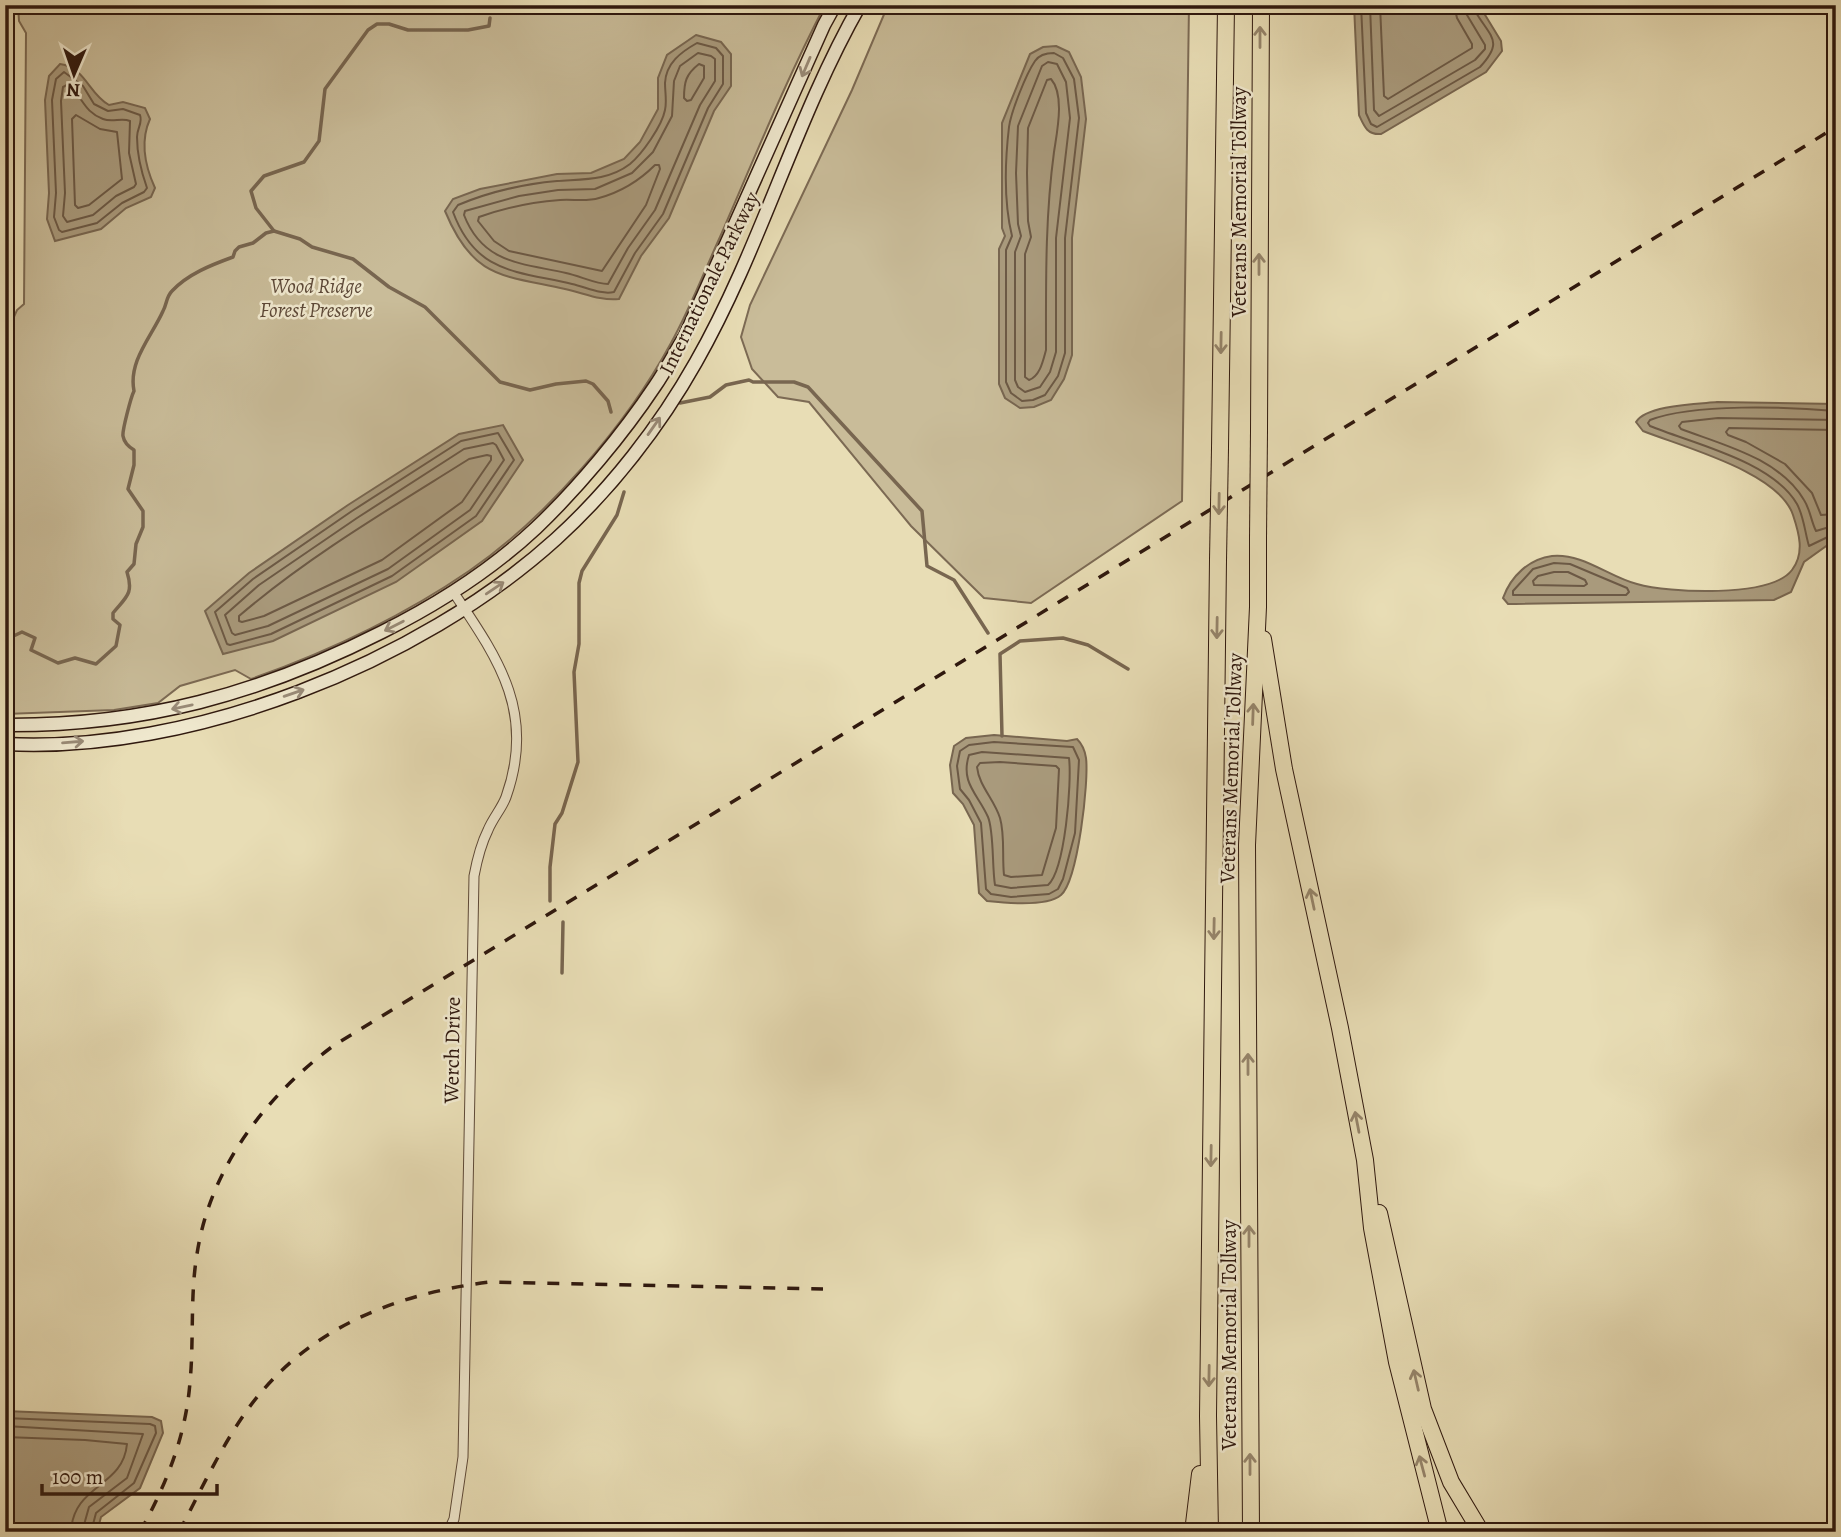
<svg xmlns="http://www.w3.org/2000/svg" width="1841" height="1537" viewBox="0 0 1841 1537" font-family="Alegreya,serif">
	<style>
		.green { fill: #c9bc99; stroke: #7c6a54; stroke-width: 2 }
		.water { fill: #a99a7c; stroke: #786650; stroke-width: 2 }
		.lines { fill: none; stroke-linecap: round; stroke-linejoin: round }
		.shore { stroke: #6c5945; stroke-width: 2 }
		.stream { stroke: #786650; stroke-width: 3.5 }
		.street-casing { stroke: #5d4938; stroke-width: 11 }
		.secondary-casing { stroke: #2f180e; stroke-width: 15 }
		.highway-casing { stroke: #2f180e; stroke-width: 18 }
		.street { stroke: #f0e9cf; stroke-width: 9 }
		.secondary { stroke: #f0e9cf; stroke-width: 12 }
		.highway { stroke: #e8ddb5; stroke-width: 16 }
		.rail { stroke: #2f180e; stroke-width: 3.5; stroke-dasharray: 12 12; stroke-linecap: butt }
		.highway-bridge-casing { stroke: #2f180e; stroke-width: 18; stroke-linecap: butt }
		.highway-bridge { stroke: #e8ddb5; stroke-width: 16 }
		.oneway { stroke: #95846a }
		.oneway2 { stroke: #998b78 }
		.labels { text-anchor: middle; stroke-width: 5; stroke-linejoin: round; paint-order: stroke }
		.street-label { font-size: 21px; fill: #2f180e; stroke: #f0e9cf }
		.park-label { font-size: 21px; font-style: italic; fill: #5d4938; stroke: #f0e9cf }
	</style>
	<rect width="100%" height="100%" fill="#e8ddb5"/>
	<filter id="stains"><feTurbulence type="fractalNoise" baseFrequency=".00286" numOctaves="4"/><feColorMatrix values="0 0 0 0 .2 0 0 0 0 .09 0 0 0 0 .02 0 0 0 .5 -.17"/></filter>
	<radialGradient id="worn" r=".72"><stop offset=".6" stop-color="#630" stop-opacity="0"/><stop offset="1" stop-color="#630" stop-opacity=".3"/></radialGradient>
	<!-- green -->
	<g class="green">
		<path d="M18,5H825C786,80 754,159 720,237C704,272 690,309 671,343C626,426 546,518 469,571C402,617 327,652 251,679L235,670L180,686L158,703L114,710L5,714V337L17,310L24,304L26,33L19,21Z"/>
		<polygon points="888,5 1189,5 1182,501 1031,603 984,598 911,526 809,402 778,397 752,369 741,337 750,305 852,90"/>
	</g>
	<!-- water -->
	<g class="water">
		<path d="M1354,5H1479L1501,41L1502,51L1486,72L1381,134C1367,135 1364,126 1359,115Z"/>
		<path d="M696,35L721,42L731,54V86L714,111L669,218L641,256L619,299C600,301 584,293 565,289C502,275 473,279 445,211L453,199L480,189L557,174L591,173L624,159L640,142L658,109V78L667,55Z"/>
		<polygon points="1056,46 1069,52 1081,77 1086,119 1072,238 1072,355 1064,379 1051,400 1034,407 1020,408 1005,398 999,384 999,249 1005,236 1002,228 1002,123 1030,54 1043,47"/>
		<path d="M60,64C86,68 88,93 109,105L123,102L145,108L150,119C140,141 145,166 155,188L151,197L126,208L101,229L55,241L47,219L49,193L45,100L49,76Z"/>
		<path d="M1717,402L1836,404V539L1804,562L1791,592L1774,600L1515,604H1508L1503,598C1511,576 1529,559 1552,556C1583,553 1609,577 1637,584C1668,593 1771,598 1792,570C1805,553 1799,533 1793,515C1779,472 1683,447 1643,431L1636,422C1646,405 1697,404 1717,402Z"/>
		<polygon points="503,425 523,460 482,521 396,582 273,641 223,654 205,611 249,573 348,505 459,434"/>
		<path d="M994,735L1067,741L1077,739C1082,744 1085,751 1086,758C1089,781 1078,880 1061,895C1047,907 1005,903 987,901L979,893L974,825L963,804L953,793L950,765L954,746L966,738Z"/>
		<polygon points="5,1411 152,1417 161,1421 163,1433 140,1488 101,1517 97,1532 5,1532"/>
	</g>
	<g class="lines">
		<!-- shore -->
		<g class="shore">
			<path d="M1361,5L1366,113L1371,124L1377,127L1480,67C1504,41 1491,38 1475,11L1474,5"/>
			<polyline points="1370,5 1374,110 1379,116 1475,60 1485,49 1485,45 1467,15 1465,5"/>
			<polyline points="1380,5 1384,96 1388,99 1472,48 1472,44 1457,18 1454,5"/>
			<path d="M697,43L716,48L723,56V84L708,108L663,214L635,253L614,292C601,295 586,287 572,284C517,271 476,274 453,212L458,205C489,192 524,184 557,181C582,179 608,181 630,164C642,154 662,126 665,110C667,102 665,92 665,83C666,63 681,52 697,43Z"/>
			<path d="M698,53L711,56L715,59V81L700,105L655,210L628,248L608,284C596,284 580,276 566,273C522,263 483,264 464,215L465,211L519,196L558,190L595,189L632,173L653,152L672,116L674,81L680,66Z"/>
			<path d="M1054,53L1063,58L1074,79L1079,118L1065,238V353L1058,376L1045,395L1033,400L1022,401L1011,393L1006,382V250L1012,236C1004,203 1005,161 1009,127C1011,112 1026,74 1035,61C1039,55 1047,53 1054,53Z"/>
			<polygon points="1048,62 1057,64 1066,82 1070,118 1056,238 1056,352 1050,372 1040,387 1025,392 1018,387 1015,380 1015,252 1021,236 1018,224 1016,173 1018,126 1042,66"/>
			<path d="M699,64L704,66V78L691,100L687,101L684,98C684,82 686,74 699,64Z"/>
			<path d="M64,72L83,86L94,104L108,111L123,109L140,115C143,123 137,128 137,137C137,154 141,171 147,188L144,192L122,203L97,223L62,232L59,230L54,217L56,193L52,100L56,79Z"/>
			<path d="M1051,79C1065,95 1057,132 1054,152C1045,218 1046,284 1046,350C1043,361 1040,376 1029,380L1025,377V254L1031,237L1028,221L1027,173L1028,128L1047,80Z"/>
			<path d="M67,85C83,95 82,111 103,119C113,123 121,117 130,121L129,153L136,184L134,187L116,196L93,215L67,222L63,216L65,193L61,101L63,87Z"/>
			<polygon points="76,115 100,129 117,132 122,179 89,205 78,208 75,205 72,119"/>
			<path d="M655,165H659L660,169L646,205L602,271L509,251L494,241L478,221L479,217C504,208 534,202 560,200C573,199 587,202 599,198C621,192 639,181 655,165Z"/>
			<path d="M1836,411C1788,407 1694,403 1650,420L1648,423L1650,426C1694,444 1772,461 1797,504C1804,517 1805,533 1809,546L1836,533"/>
			<path d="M1836,420L1718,418L1682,422L1679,426L1681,429C1723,445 1779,458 1804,500C1810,509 1811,521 1816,531L1836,525"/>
			<polyline points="1836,430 1729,428 1726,432 1728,435 1746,442 1785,464 1812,493 1821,515 1836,514"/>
			<polygon points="498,433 514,460 476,516 392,576 271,634 230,645 227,644 215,612 253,579 352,511 461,441"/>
			<polygon points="493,443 496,445 504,460 470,510 388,569 268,626 235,635 232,633 225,615 259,585 357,518 464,449"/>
			<path d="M487,455L491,456V460L462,502L382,560L264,616L242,622L239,621V616C309,556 391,508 469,459Z"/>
			<polygon points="1554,563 1570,564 1627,588 1629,592 1626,595 1513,595 1513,591 1533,569"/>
			<polygon points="1554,572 1568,572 1585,580 1587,584 1584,586 1534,585 1533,581 1538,576"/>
			<polygon points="994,742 1073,747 1079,760 1075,833 1063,879 1058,889 1049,894 1011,897 991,894 986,889 981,823 969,800 960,789 957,766 960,751 969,745"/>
			<path d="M982,752L1069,758C1072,782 1065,870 1048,885L1011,888L995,885C992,867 994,831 988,817C978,794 960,783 969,755Z"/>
			<path d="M1000,762L1056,766L1059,769L1056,828L1042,875L1011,877L1004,875C1002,857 1005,835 1000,818C994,799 979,786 977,767L980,763Z"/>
			<polyline points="5,1418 150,1424 155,1426 156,1433 134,1483 96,1513 91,1532"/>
			<polyline points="5,1426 143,1434 127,1478 89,1507 82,1532"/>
			<path d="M5,1437L85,1440L127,1444C123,1488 73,1484 71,1532"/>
		</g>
		<!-- stream -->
		<g class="stream">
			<polyline points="490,18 489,26 468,30 408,30 389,24 377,24 368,30 325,89 319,141 304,162 264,176 251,191 256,208 274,231 300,239 312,247 353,259 389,287 425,307 500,382 530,390 556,384 586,381 593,384 608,401 611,412"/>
			<polyline points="680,403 710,397 726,385 749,380 753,382 794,382 808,387 922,511 927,566 954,580 988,633"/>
			<path d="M5,640L22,632L35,638L31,650L58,663L75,658L96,664L116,646L120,625L113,619V613C126,597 134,594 127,572L134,564L136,544L143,527V511L128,489L134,465V450C129,447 124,442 123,436C122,431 131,397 134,391C128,361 152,336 163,311C167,304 166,297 172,291C188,274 211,265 233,257L235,251L239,247L253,243L266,233L274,231"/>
			<polyline points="1002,736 1000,654 1020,641 1063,638 1088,645 1128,669"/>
			<polyline points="550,901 550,867 555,824 562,813 578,762 574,672 579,644 579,583 582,571 617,515 624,492"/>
			<polyline points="562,973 563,922"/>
		</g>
		<!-- street casing -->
		<g class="street-casing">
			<path id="street" d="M448,1532L454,1519L463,1457L474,876C477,860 481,844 488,830C493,818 502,808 506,797C536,713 499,660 454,593"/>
		</g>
		<!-- secondary casing -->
		<g class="secondary-casing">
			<g id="secondary">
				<path d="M5,725C143,726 260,694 382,632C438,604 490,571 536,528C578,488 623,434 655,386C666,370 675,352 685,336L824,25L835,5"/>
				<path d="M5,744C191,754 419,663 556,539C611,489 660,426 696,362C761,248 795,119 860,5"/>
			</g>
		</g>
		<!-- highway casing -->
		<g class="highway-casing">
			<g id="highway">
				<polyline points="1259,431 1261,5"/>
				<polyline points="1220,448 1226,5"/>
				<polyline points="1263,639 1284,769 1340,1028 1365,1160 1372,1228 1397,1362 1440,1532"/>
				<polyline points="1379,1213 1423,1409 1451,1482 1481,1532"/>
				<polyline points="1193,1532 1200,1474"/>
				<polyline points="1210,1532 1208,1416 1218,560"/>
				<polyline points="1251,1532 1247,845 1258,607 1258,538"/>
			</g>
		</g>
		<!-- street -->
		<use href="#street" class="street"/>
		<!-- secondary -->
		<use href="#secondary" class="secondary"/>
		<!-- highway -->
		<use href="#highway" class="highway"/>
		<!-- rail -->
		<g class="rail">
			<path d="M140,1532C166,1485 186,1436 190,1382C194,1340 190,1296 197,1254C210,1168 265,1097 333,1046L1836,127"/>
			<path d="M179,1532C199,1494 217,1455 241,1419C299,1332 389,1295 489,1282L823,1289"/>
		</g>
		<!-- highway-bridge casing -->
		<g class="highway-bridge-casing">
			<g id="highway-bridge">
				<polyline points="1258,538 1259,431"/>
				<polyline points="1218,560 1220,448"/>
			</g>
		</g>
		<!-- highway-bridge -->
		<use href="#highway-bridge" class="highway-bridge"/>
	</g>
	<!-- one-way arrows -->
	<defs><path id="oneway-shaft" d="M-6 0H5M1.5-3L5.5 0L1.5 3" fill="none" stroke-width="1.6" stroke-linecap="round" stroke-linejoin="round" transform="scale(1.75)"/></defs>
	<g class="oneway">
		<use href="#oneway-shaft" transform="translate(1260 37) rotate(-90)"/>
		<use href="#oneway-shaft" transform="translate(1259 264) rotate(-90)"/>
		<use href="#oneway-shaft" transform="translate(1221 343) rotate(91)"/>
		<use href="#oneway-shaft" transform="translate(1219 504) rotate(91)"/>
		<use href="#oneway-shaft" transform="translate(1217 628) rotate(91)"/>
		<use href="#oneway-shaft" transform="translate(1253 714) rotate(-88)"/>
		<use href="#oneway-shaft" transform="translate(1312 899) rotate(-102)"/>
		<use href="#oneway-shaft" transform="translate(1214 929) rotate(91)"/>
		<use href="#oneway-shaft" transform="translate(1248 1064) rotate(-90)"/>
		<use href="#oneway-shaft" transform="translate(1357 1122) rotate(-101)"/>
		<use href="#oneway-shaft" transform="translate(1211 1156) rotate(91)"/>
		<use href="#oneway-shaft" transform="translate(1249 1236) rotate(-90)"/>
		<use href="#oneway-shaft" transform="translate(1209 1376) rotate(91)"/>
		<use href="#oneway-shaft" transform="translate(1416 1380) rotate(-103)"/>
		<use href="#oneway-shaft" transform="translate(1250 1464) rotate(-90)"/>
		<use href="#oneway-shaft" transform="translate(1422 1466) rotate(-105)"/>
	</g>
	<g class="oneway2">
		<use href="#oneway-shaft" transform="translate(806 67) rotate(113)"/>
		<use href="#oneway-shaft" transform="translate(654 426) rotate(-55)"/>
		<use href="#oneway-shaft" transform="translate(495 588) rotate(-34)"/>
		<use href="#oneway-shaft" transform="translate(394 626) rotate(153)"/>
		<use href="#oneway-shaft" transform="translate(294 693) rotate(-19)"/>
		<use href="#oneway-shaft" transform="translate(182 707) rotate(168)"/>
		<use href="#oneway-shaft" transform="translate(73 742) rotate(-5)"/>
	</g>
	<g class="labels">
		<!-- street labels -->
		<g class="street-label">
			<text transform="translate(1239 202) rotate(-90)" y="7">Veterans Memorial Tollway</text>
			<text transform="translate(709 283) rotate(-64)" y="7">Internationale Parkway</text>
			<text transform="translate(1231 768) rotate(-88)" y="7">Veterans Memorial Tollway</text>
			<text transform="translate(452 1050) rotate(-89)" y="7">Werch Drive</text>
			<text transform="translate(1229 1335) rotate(-90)" y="7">Veterans Memorial Tollway</text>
		</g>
		<!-- park labels -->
		<g class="park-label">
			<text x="316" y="293">Wood Ridge<tspan x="316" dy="24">Forest Preserve</tspan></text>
		</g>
	</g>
	<!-- margin -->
	<rect width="1841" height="1537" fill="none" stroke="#e8ddb5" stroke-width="28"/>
	<rect x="7" y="7" width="1827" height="1523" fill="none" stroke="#2f180e" stroke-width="3.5"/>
	<rect x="14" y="14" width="1813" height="1509" fill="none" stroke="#2f180e" stroke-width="2"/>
	<!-- north arrow -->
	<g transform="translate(74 74) rotate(182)" stroke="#f0e9cf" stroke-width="5" paint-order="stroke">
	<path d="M0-5L12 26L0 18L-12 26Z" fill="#2f180e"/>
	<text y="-10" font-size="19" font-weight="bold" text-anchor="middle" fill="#2f180e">N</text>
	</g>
	<!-- scale -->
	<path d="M42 1484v10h175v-10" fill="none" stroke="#2f180e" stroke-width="3.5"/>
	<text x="52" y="1484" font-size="21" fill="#2f180e" stroke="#f0e9cf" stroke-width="5" paint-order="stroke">100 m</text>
	<rect width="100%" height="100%" filter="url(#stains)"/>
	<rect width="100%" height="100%" fill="url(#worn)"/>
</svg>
